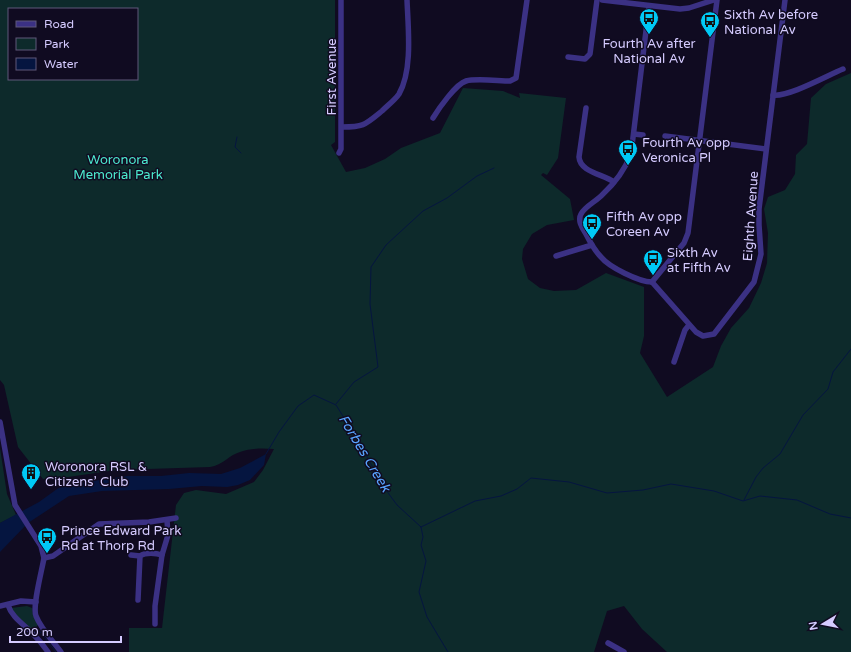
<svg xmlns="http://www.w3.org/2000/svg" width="851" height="652" viewBox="0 0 851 652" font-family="'Varela Round',sans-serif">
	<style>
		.green { fill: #0d2a2b; fill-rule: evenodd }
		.water { fill: #051540 }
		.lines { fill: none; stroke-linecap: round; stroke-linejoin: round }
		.stream { stroke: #051540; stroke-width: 1 }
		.minor { stroke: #3b3184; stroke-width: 5.5 }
		.labels { text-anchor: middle; stroke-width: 3; stroke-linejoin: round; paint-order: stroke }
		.poi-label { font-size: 13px; fill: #d5cbff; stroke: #100b21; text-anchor: start }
		.street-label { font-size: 13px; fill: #d5cbff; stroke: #100b21 }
		.park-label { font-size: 13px; fill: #4ceacf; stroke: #100b21 }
		.water-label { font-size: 14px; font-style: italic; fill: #59a4ff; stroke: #100b21 }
	</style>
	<rect width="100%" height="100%" fill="#100b21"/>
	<!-- green -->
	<g class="green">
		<path d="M0,0H335V142L331,145L346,172L365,168L385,159L401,148L440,133L463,88L503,91L520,98L519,93L566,98L558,158L547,175L543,173L541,175L570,199L574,220L547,225L532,234L523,249L522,259L528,279L540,288L554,291L576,290L606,273L644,287V336L640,353L667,397L713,367L721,346L731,328L749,308L761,283L767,263L768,233L764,209L768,197L785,190L795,174L796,155L807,144L811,98L826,84L851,73V652H667L642,629L624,606L607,611L594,652H129V628H162L176,505L184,493L196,490L226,494L254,482L263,470L274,449C263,448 251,448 240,452C229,455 223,465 210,467L116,470L68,477L43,479L18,447L4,385L0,380ZM9,9H137V79H9Z"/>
		<polygon points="0,448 7,494 16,515 0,523"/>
		<polygon points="27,606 32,608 33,615 39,624 32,631 18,618 11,608"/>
	</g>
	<!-- water -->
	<polygon class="water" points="266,454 264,465 250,480 238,485 227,487 202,486 169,489 102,491 69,496 28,523 0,552 0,523 39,502 57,489 65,485 128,476 161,476 189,473 221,474 240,468"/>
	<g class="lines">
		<!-- stream -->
		<g class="stream">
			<polyline points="237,137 235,147 241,153"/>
			<polyline points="336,404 354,382 378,367 370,304 371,267 386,245 423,211 447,198 477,176 494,168"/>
			<polyline points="266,454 279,432 298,406 314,395 336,405 359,442 383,486 397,505 421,527 423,537 421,545 426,561 419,592 427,617 448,652"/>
			<polyline points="744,500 756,477 763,468 780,454 803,415 828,389 833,372 851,349"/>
			<polyline points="421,527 475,501 501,496 517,489 531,478 569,482 607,493 643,490 671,484 714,491 743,501 760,496 797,500 830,514 851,518"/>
			<polyline points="37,628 56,652"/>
		</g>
		<!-- minor -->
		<g class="minor">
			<polyline points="602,0 680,9 689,8 714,0"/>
			<path d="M649,6L631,154C625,169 615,183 603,194C597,201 585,206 581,214C577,221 583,229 586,234C590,242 595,251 601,257C609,267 639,282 652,282"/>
			<polyline points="568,57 585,59 590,54 597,0"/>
			<path d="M773,95C789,97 826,76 843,69"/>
			<path d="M586,108L579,157C580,172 603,174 614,182"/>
			<path d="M433,118C439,108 456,84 466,81C476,78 499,81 510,81L516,78L527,0"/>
			<path d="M342,127C364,127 365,125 382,111C388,105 395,100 399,94C413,70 408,27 407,0"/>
			<polyline points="634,134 643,135"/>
			<polyline points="665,136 766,149"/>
			<polyline points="339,153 341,149 341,0"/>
			<polyline points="556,256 592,245"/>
			<polyline points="652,282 696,332 703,336 714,334 754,282 761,254 759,225 759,209 785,0"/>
			<polyline points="652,282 684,243 688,233 717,0"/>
			<polyline points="674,362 685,330 689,325"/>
			<path d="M0,422L15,505L41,546L44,558C42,570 32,607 36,616C41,629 53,641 61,652"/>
			<polyline points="131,555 140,556"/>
			<polyline points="44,558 53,556 99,524 149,522 176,518"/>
			<path d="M138,600L140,556C146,552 156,553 162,555L168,535L167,520"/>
			<path d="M8,605C12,618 25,625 34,635C39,640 44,646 48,652"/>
			<polyline points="0,606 21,601 36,602"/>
			<polyline points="155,624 155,606 162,555"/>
			<polyline points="608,643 624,652"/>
		</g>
	</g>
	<!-- icons -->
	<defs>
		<g id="bus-pin" transform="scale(1)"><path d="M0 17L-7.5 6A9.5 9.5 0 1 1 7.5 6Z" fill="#00c9f6" stroke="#100b21"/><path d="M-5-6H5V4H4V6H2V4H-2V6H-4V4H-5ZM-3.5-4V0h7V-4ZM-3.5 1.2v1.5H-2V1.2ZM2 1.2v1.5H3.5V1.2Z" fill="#111"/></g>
		<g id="building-pin" transform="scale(1)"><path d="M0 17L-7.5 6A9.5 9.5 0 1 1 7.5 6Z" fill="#00c9f6" stroke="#100b21"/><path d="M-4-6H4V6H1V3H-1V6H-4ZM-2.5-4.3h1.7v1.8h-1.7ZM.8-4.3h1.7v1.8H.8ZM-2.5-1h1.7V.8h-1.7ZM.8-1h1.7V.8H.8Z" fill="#111"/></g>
	</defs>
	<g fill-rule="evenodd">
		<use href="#bus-pin" x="649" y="18"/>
		<use href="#bus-pin" x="710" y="21"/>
		<use href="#bus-pin" x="628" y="149"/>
		<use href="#bus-pin" x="592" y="223"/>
		<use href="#bus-pin" x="653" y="259"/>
		<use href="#building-pin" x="31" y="473"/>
		<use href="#bus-pin" x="47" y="537"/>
	</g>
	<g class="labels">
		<!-- poi labels -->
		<g class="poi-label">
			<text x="724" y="19">Sixth Av before<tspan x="724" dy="15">National Av</tspan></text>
			<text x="649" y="48" text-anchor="middle">Fourth Av after<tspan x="649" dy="15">National Av</tspan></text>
			<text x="642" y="147">Fourth Av opp<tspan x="642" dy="15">Veronica Pl</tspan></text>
			<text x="606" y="221">Fifth Av opp<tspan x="606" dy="15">Coreen Av</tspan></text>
			<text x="667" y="257">Sixth Av<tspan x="667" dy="15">at Fifth Av</tspan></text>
			<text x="45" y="471">Woronora RSL &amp;<tspan x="45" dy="15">Citizens’ Club</tspan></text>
			<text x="61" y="535">Prince Edward Park<tspan x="61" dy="15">Rd at Thorp Rd</tspan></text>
		</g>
		<!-- street labels -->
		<g class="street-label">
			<text transform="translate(331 77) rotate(-90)" y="5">First Avenue</text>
			<text transform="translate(750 216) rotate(-86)" y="5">Eighth Avenue</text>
		</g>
		<!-- park labels -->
		<g class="park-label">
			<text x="118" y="164">Woronora<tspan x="118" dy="15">Memorial Park</tspan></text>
		</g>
		<!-- water labels -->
		<g class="water-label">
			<text transform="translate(365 453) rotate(59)" y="5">Forbes Creek</text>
		</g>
	</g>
	<!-- legend -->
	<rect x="8" y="8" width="130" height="72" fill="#100b21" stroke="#5f587a"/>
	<rect x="16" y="21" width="20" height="6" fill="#3b3184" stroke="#5f587a"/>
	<text x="44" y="28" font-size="12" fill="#d5cbff">Road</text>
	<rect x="16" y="38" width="20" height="12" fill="#0d2a2b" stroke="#5f587a"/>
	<text x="44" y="48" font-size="12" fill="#d5cbff">Park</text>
	<rect x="16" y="58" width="20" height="12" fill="#051540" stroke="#5f587a"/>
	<text x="44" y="68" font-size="12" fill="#d5cbff">Water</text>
	<!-- north arrow -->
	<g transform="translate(823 624) rotate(260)" stroke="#100b21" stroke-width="3" paint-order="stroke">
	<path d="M0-3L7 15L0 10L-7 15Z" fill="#d5cbff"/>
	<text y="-6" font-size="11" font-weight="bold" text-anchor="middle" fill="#d5cbff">N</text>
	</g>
	<!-- scale -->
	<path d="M10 636v6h111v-6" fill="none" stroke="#d5cbff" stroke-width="2"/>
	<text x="16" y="636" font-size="12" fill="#d5cbff" stroke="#100b21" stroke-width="3" paint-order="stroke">200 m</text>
</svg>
